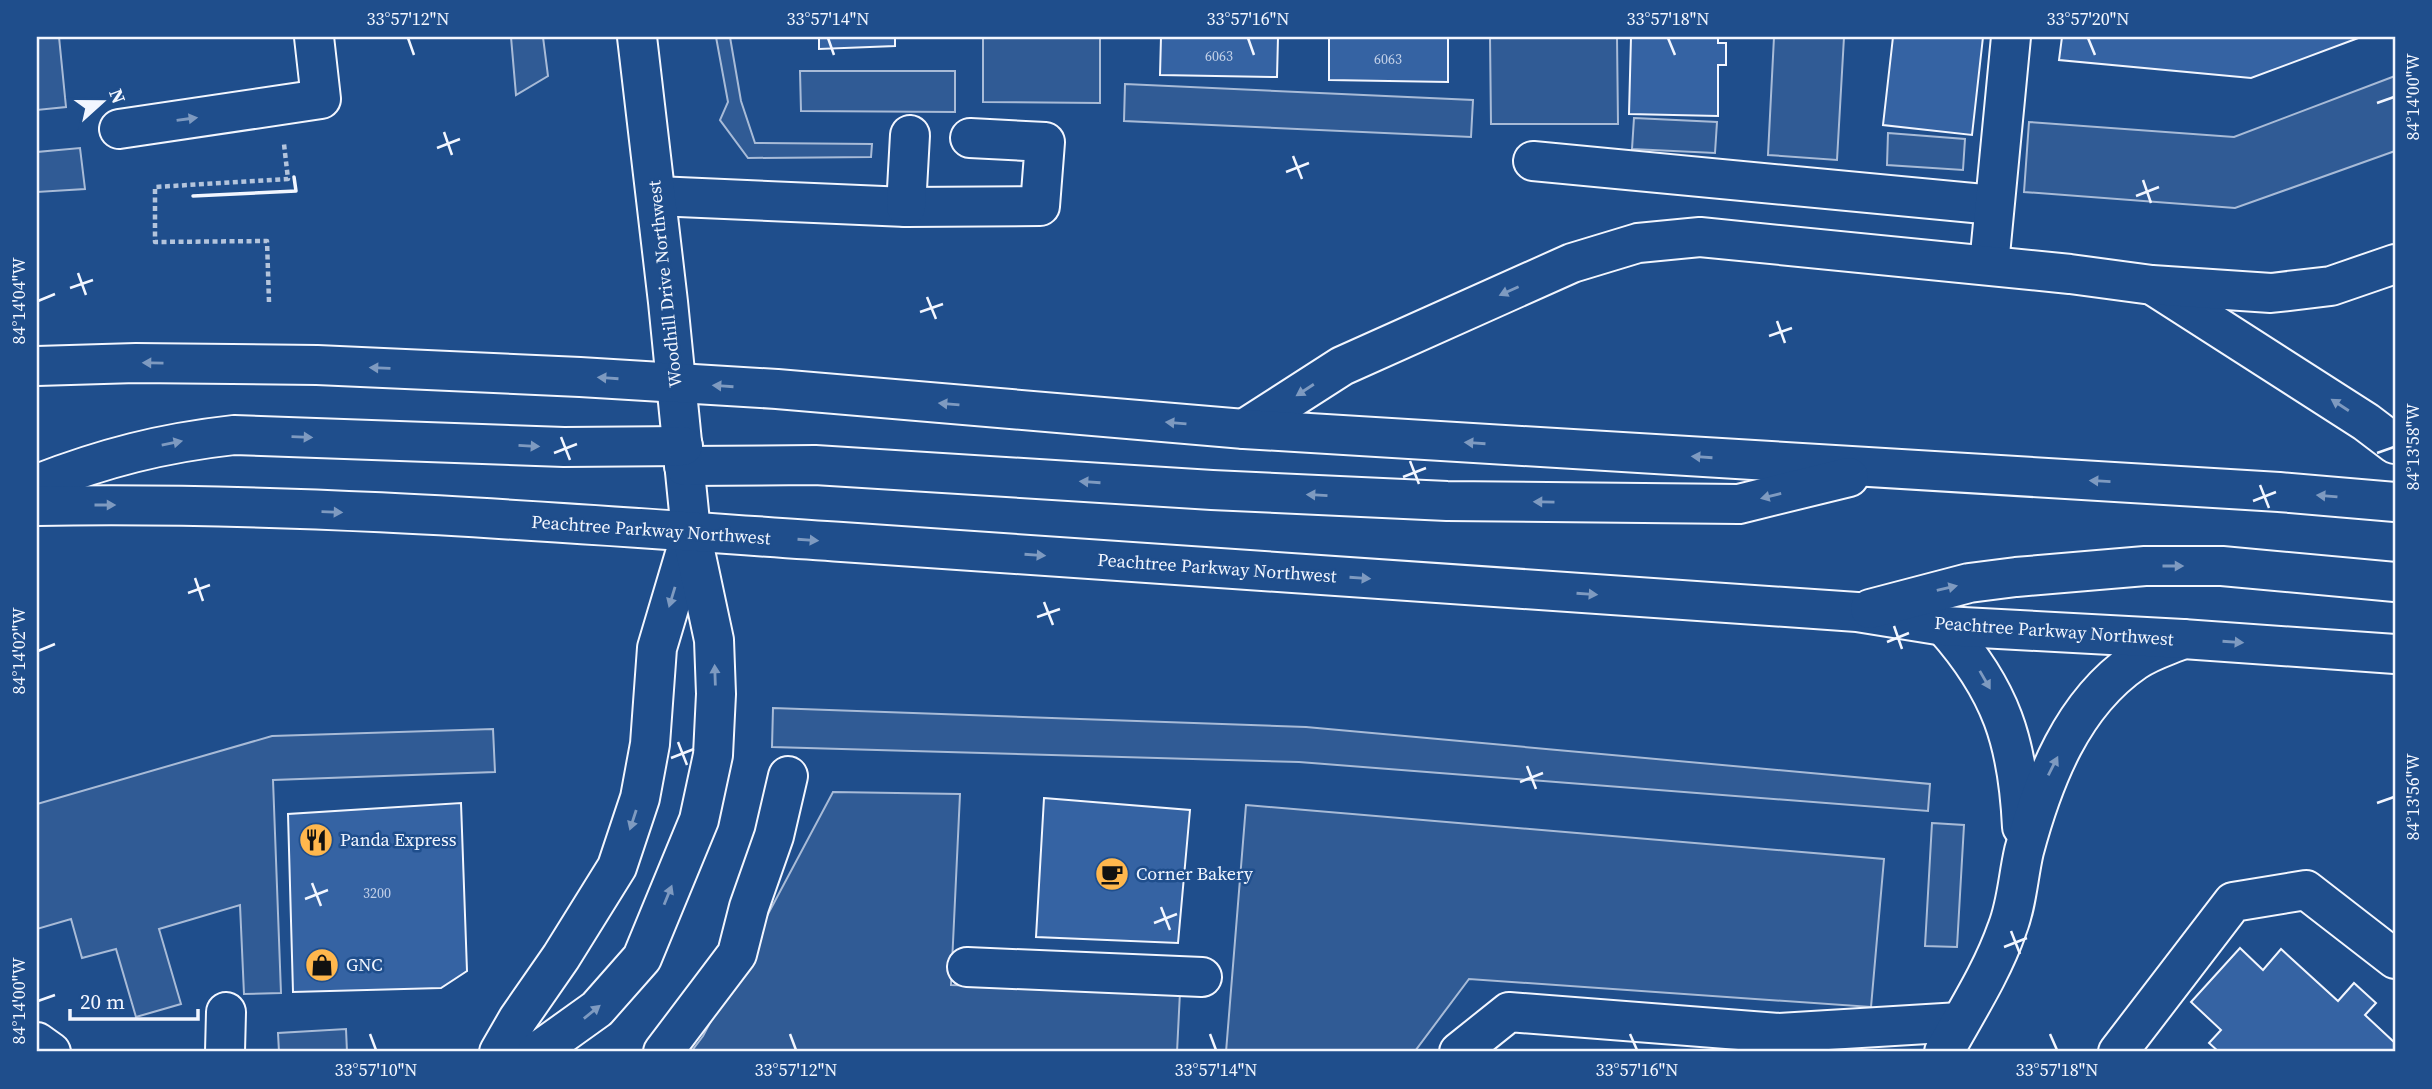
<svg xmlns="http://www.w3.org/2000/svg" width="2432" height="1089" viewBox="0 0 2432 1089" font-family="'Source Serif 4',serif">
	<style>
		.built { fill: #305b95; stroke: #a8bbd7; stroke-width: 2 }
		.building { fill: #3563a3; stroke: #f2f6ff; stroke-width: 2 }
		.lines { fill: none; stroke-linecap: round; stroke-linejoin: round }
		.minor-casing { stroke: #f2f6ff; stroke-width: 42 }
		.highway-casing { stroke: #f2f6ff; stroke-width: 42 }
		.path { stroke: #b3c4dc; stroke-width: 4.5; stroke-dasharray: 5 3.5; stroke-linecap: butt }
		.minor { stroke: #1f4e8c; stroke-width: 38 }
		.highway { stroke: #1f4e8c; stroke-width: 38 }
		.wall { stroke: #f2f6ff; stroke-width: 3.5 }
		.oneway { fill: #7e9ac0 }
		.ticks { fill: none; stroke: #f2f6ff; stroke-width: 2.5 }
		.labels { text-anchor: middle; stroke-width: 5; stroke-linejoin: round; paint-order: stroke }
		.number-label { font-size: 14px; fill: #c3d1e8 }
		.street-label { font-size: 18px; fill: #f2f6ff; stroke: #1f4e8c }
		.poi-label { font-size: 18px; fill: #f2f6ff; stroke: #1f4e8c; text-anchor: start }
		.neatline { fill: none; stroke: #f2f6ff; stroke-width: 2.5 }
		.ticks-label { font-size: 18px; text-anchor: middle; fill: #f2f6ff }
	</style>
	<rect width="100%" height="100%" fill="#1f4e8c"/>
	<!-- built -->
	<g class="built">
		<polygon points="37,37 59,37 66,107 37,110"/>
		<polygon points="511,37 543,37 548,76 516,95"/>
		<polygon points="716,37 730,37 741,101 755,143 872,144 871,157 748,158 720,120 728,102"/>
		<polygon points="983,37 1100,37 1100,103 983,102"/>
		<polygon points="1490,37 1617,37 1618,124 1491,124"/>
		<polygon points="1774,37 1844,37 1837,160 1768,155"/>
		<polygon points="800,71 955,71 955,112 801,111"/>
		<polygon points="2395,76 2395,151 2235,208 2024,192 2029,122 2234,137"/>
		<polygon points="1125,84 1473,100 1471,137 1124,121"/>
		<polygon points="1634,118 1717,122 1715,153 1632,149"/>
		<polygon points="1888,133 1965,139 1963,170 1887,165"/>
		<polygon points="80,148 85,189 37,192 37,152"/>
		<polygon points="773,708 1306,727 1930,784 1928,811 1299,762 772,747"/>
		<polygon points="493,729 495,772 273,780 281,993 244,994 240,905 159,929 181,1004 136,1017 116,949 82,958 71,919 37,929 37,804 272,736"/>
		<polygon points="833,792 960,794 951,985 1180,992 1177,1052 691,1052 703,1036"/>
		<polygon points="1246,805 1884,859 1871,1007 1469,979 1415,1051 1409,1052 1226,1052"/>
		<polygon points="1932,823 1964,825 1957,947 1925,946"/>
		<polygon points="346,1029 347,1052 279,1052 278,1033"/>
	</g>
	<!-- building -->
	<g class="building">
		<polygon points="819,37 895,37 895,46 819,49"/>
		<polygon points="1161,37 1278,37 1277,77 1160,75"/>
		<polygon points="1329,37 1448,37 1448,82 1329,80"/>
		<polygon points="1631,37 1718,37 1718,43 1726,43 1726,65 1718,65 1718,116 1629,114"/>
		<polygon points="1893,37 1983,37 1972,135 1883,125"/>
		<polygon points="2062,37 2361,37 2251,78 2059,60"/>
		<polygon points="1044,798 1190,810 1178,943 1036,937"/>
		<polygon points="461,803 467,971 441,988 293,992 288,814"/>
		<polygon points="2240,948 2263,970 2281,949 2338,1001 2354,983 2376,1003 2365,1015 2395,1043 2395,1052 2219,1052 2209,1043 2221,1030 2191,1002"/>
	</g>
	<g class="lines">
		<!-- minor casing -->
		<g class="minor-casing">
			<g id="minor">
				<polyline points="119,129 321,99 314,37"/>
				<polyline points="1533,161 1994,205"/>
				<polyline points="656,196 906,207 1040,206 1045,142 970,138"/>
				<polyline points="906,207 910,135"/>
				<polyline points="1989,265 2011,37"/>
				<polyline points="2157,288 2366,422 2395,444"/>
				<polyline points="1244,429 1342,366 1572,263 1638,243 1700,237 2070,274 2152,285 2271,293 2331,286 2395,264"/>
				<path d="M1944,626C2001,690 2018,742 2022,827"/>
				<polyline points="967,967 1202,977"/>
				<polyline points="37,1042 51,1052"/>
				<polyline points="225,1052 226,1012"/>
				<polyline points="499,1052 518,1019 561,957 617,867 640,798 650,744 657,648 690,537"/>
				<polyline points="537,1052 597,1009 642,958 699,820 713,755 716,694 714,640 691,532 668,302 637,37"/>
				<polyline points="663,1052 737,954 749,907 774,836 788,776"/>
				<polyline points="1459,1052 1509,1012 1778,1033 1960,1022"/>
				<path d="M1944,1052C1966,1012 1992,972 2007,929C2017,904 2018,877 2024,851C2043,780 2072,704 2135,661C2149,651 2167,646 2183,639"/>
				<polyline points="2118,1052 2233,902 2306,890 2395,959"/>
			</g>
		</g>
		<!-- highway casing -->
		<g class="highway-casing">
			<g id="highway">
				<polyline points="37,366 136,363 317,365 580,377 777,389 1244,429 2279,492 2395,502"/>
				<polyline points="684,466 815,465 1212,490 1447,501 1739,504 1849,477"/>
				<path d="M37,484C104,458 162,443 234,435L564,447L683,446"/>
				<path d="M37,506C305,501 575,524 842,542C1181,565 1519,589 1857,612L1944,626L2183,639L2395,654"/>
				<polyline points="1870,609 1969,583 2016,577 2145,566 2222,566 2395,582"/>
			</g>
		</g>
		<!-- path -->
		<polyline class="path" points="269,302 267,241 155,242 155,187 288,179 284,144"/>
		<!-- minor -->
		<use href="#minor" class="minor"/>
		<!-- highway -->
		<use href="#highway" class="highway"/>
		<!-- wall -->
		<polyline class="wall" points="193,196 296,191 294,177"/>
	</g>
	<!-- one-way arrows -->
	<defs><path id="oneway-solid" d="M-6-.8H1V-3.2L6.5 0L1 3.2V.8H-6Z" transform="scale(1.75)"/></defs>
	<g class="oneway">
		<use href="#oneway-solid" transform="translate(187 119) rotate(-8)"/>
		<use href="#oneway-solid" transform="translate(1509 291) rotate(156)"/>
		<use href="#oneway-solid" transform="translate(153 363) rotate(-179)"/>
		<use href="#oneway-solid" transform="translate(380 368) rotate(-178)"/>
		<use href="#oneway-solid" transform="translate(608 378) rotate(-176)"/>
		<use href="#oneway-solid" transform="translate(723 386) rotate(-176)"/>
		<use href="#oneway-solid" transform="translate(1305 390) rotate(147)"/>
		<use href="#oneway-solid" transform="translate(949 404) rotate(-175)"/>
		<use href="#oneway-solid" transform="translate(2340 405) rotate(-147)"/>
		<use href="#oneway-solid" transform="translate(1176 423) rotate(-175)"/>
		<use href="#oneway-solid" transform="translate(302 437) rotate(2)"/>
		<use href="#oneway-solid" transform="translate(172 443) rotate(-11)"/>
		<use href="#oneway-solid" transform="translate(1475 443) rotate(-176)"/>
		<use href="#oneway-solid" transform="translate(529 446) rotate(3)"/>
		<use href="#oneway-solid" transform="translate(1702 457) rotate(-176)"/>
		<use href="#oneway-solid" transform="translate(2100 481) rotate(-177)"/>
		<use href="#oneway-solid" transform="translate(1090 482) rotate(-176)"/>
		<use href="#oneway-solid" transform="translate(1317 495) rotate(-177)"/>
		<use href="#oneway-solid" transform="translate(1771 496) rotate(166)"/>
		<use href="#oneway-solid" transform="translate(2327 496) rotate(-175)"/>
		<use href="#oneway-solid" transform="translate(1544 502) rotate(-179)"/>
		<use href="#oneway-solid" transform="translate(105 505)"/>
		<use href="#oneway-solid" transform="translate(332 512) rotate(2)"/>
		<use href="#oneway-solid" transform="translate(808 540) rotate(4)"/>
		<use href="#oneway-solid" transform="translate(1035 555) rotate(4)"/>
		<use href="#oneway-solid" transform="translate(2173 566)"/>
		<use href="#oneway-solid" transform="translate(1360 578) rotate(4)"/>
		<use href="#oneway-solid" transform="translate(1947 588) rotate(-13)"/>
		<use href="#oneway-solid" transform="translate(1587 594) rotate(4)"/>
		<use href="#oneway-solid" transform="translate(672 597) rotate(107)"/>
		<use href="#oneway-solid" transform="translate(2233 642) rotate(4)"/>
		<use href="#oneway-solid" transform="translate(715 675) rotate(-92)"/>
		<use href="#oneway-solid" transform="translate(1985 680) rotate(60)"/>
		<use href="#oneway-solid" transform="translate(2053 766) rotate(-63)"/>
		<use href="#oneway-solid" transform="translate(633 820) rotate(108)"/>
		<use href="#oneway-solid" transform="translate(668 895) rotate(-68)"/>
		<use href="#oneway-solid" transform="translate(592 1012) rotate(-39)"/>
	</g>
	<!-- ticks -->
	<path class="ticks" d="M408,38L414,55M828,38L834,55M1248,38L1254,55M1668,38L1675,55M2088,38L2095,55M2377,103L2394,97M444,132L452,155M437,148L460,139M1293,156L1302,179M1286,172L1309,163M2143,180L2151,203M2136,196L2159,187M78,273L86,295M70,288L93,280M927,297L936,319M38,301L55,294M920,312L943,304M1777,321L1785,343M1769,336L1792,328M561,437L570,460M554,453L577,444M2377,453L2394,447M1410,461L1419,484M1403,477L1426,468M2260,485L2269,508M2253,501L2276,492M195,578L203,601M188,593L210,585M1044,602L1053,625M1037,617L1060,609M1894,626L1902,649M1887,642L1909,633M38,651L55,644M678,742L687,765M671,758L694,749M1527,766L1536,789M1520,782L1543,773M2377,803L2394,797M312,883L321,906M305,899L328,890M1161,907L1170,930M1154,923L1177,914M2011,931L2020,954M2004,947L2027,938M38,1001L55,995M370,1034L376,1050M790,1034L796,1050M1210,1034L1216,1050M1630,1034L1637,1050M2050,1034L2057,1050"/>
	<!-- icons -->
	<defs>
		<g id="restaurant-disc" transform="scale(1.75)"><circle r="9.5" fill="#ffb74d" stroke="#1f4e8c"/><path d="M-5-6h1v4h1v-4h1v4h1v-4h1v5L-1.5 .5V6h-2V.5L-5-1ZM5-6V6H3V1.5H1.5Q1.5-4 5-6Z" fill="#111"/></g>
		<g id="cafe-disc" transform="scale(1.75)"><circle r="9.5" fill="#ffb74d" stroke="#1f4e8c"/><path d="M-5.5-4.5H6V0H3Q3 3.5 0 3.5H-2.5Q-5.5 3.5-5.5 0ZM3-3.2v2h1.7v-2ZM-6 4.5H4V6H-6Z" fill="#111"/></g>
		<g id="shop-disc" transform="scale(1.75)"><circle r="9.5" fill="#ffb74d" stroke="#1f4e8c"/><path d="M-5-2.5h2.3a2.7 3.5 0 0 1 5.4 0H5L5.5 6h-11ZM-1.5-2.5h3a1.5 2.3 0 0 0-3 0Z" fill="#111"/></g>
	</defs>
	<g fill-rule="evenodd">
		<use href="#restaurant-disc" x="316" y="840"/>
		<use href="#cafe-disc" x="1112" y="874"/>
		<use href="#shop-disc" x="322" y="965"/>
	</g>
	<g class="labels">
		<!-- number labels -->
		<g class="number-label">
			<text x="1219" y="61">6063</text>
			<text x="1388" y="64">6063</text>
			<text x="377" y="898">3200</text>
		</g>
		<!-- street labels -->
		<g class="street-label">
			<text transform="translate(665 284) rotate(-96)" y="6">Woodhill Drive Northwest</text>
			<text transform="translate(651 530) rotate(4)" y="6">Peachtree Parkway Northwest</text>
			<text transform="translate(1217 568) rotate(4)" y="6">Peachtree Parkway Northwest</text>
			<text transform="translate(2054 631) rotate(4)" y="6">Peachtree Parkway Northwest</text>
		</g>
		<!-- poi labels -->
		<g class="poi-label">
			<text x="340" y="846">Panda Express</text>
			<text x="1136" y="880">Corner Bakery</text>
			<text x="346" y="971">GNC</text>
		</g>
	</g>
	<!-- border -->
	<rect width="2432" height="1089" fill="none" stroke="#1f4e8c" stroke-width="77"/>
	<!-- north arrow -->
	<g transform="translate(102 102) rotate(69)" stroke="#1f4e8c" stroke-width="5" paint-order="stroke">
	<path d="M0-5L12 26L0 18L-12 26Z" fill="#f2f6ff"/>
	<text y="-10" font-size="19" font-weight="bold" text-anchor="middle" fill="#f2f6ff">N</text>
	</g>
	<!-- scale -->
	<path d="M70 1009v10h128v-10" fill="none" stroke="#f2f6ff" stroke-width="3.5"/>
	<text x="80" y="1009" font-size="21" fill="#f2f6ff" stroke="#1f4e8c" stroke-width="5" paint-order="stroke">20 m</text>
	<rect x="38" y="38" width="2356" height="1012" class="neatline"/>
	<g class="ticks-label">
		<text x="408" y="25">33°57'12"N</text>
		<text x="828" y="25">33°57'14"N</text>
		<text x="1248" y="25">33°57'16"N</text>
		<text x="1668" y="25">33°57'18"N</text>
		<text x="2088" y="25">33°57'20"N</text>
		<text transform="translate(2413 97) rotate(-90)" y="6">84°14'00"W</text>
		<text transform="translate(19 301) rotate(-90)" y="6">84°14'04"W</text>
		<text transform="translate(2413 447) rotate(-90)" y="6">84°13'58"W</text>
		<text transform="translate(19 651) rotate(-90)" y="6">84°14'02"W</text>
		<text transform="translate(2413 797) rotate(-90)" y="6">84°13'56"W</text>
		<text transform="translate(19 1001) rotate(-90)" y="6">84°14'00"W</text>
		<text x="376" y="1076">33°57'10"N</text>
		<text x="796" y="1076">33°57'12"N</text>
		<text x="1216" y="1076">33°57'14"N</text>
		<text x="1637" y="1076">33°57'16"N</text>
		<text x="2057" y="1076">33°57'18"N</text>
	</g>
</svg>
